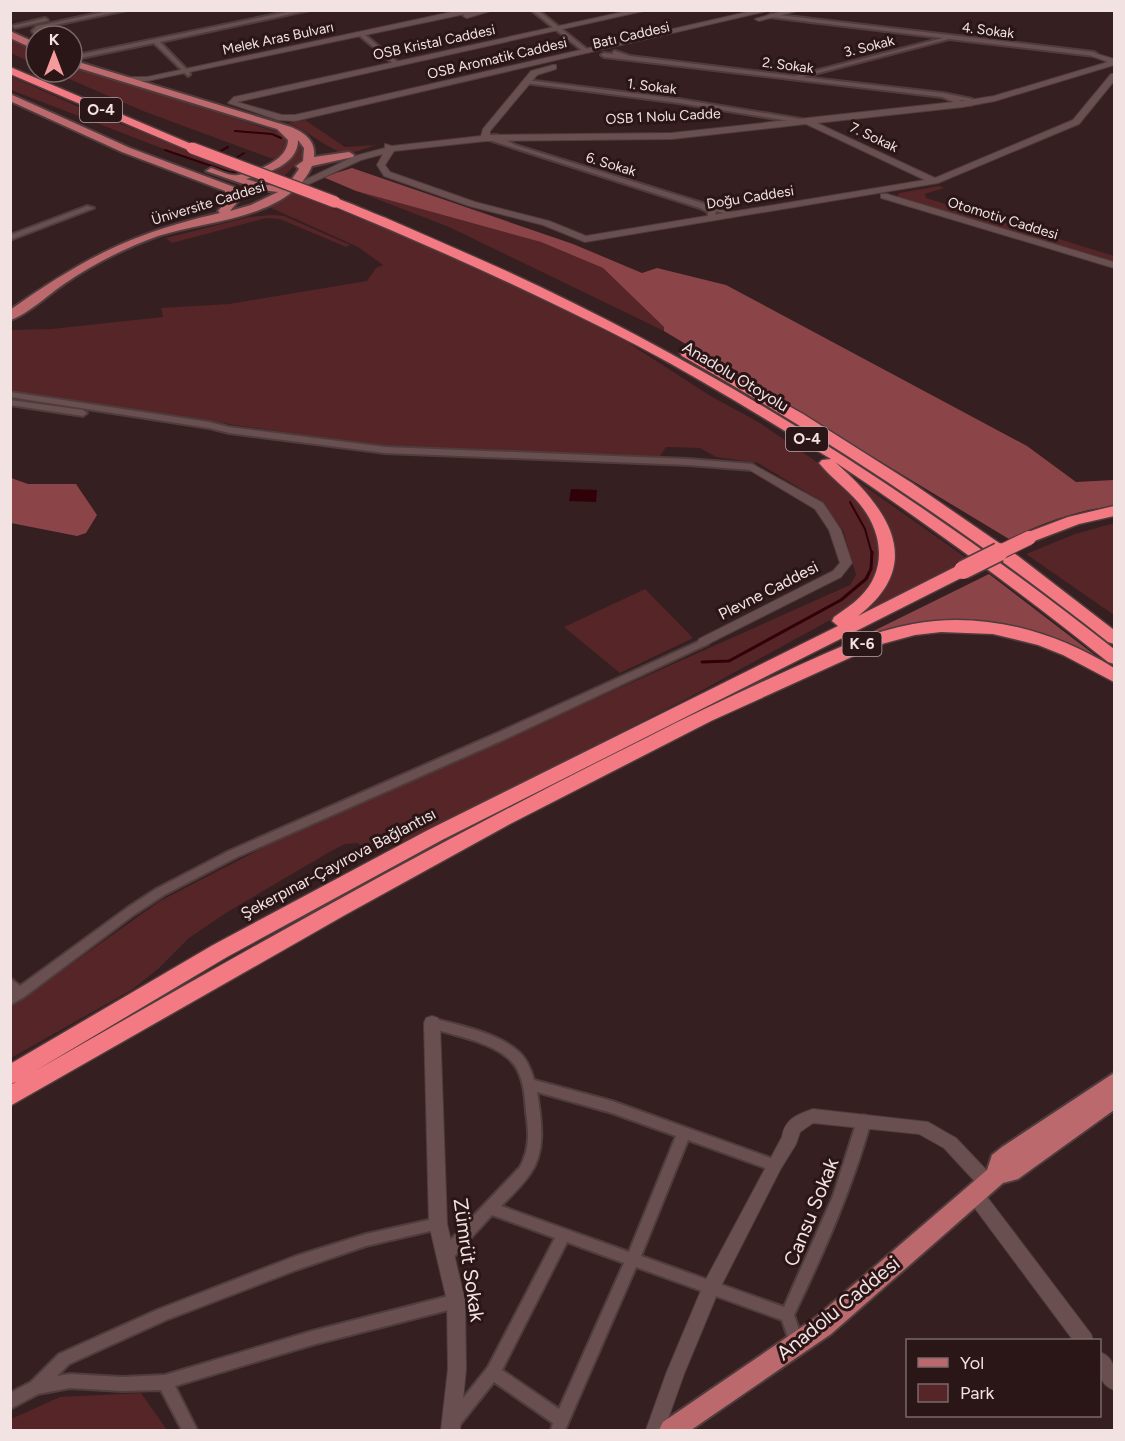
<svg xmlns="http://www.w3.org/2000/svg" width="1125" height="1441" viewBox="0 0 1125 1441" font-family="Figtree,sans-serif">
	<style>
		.green { fill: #552528 }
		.forest { fill: #8b4549 }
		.water { fill: #300108 }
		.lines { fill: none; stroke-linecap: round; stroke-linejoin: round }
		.stream-far1 { stroke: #300108; stroke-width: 2 }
		.stream { stroke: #300108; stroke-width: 3 }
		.minor-casing { stroke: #4f3c3d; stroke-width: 4 }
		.tertiary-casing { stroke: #4f3c3d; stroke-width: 2 }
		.primary-casing { stroke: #4f3c3d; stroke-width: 4 }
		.motorway-casing { stroke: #4f3c3d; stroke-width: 3 }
		.minor { fill: #694f50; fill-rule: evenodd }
		.tertiary { fill: #694f50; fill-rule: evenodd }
		.primary { fill: #bc696e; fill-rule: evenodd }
		.motorway { fill: #f37a82; fill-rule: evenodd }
		.motorway-bridge-far2-casing { stroke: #4f3c3d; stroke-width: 14; stroke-linecap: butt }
		.motorway-bridge-far1-casing { stroke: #4f3c3d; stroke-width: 16; stroke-linecap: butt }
		.motorway-bridge-casing { stroke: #4f3c3d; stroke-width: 21; stroke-linecap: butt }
		.motorway-bridge-far2 { stroke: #f37a82; stroke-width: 11 }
		.motorway-bridge-far1 { stroke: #f37a82; stroke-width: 14 }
		.motorway-bridge { stroke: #f37a82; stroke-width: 18 }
		.labels { text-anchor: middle; stroke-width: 6; stroke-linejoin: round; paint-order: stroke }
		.far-street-label { font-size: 14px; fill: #f2e2e2; stroke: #2b1617 }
		.shield { fill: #2b1617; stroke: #b6a5a5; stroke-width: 1.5 }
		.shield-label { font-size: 15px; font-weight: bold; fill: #f2e2e2 }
		.street-label { font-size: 16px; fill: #f2e2e2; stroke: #2b1617 }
		.near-street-label { font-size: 20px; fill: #f2e2e2; stroke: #2b1617 }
	</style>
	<rect width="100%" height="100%" fill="#351f20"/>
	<!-- green -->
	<g class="green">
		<polygon points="11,39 36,51 36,65 11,53"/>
		<path d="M72,66L283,134L289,139C288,151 283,153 273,159L143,111L53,72H72Z"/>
		<polygon points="10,76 92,113 246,172 233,173 213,168 11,90"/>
		<path d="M305,120L345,147L376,145C366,148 354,154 343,153C332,151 304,129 288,123Z"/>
		<path d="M300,143L304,148L303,157L274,186L248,180C266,173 294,163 300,143Z"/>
		<polygon points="939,186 944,188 925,194 926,198 1114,256 1114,261 897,197 899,193"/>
		<polygon points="356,191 541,242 603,268 664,327 664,331 449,227"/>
		<polygon points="294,193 434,248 568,312 627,342 709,395 760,423 824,467 857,495 876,529 880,551 874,578 868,589 843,613 688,698 426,832 368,855 358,843 345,844 333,850 229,911 189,938 158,969 133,989 11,1058 11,1007 160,901 268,845 850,585 856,575 843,530 821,501 758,463 716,457 700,448 666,447 658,459 422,450 367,445 11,391 10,330 51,329 163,317 161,308 229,304 367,281 376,268 383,265 358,247 269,207"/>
		<polygon points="272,215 284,216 350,245 346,247 280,219 266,218 172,243 166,238 249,217"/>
		<path d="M856,480L969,560L856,618L894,559C895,522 877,506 854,481Z"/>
		<polygon points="1114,523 1114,615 1026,554 1075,534"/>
		<polygon points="645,589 693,638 620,673 564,627"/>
		<polygon points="141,1393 167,1430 11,1430 11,1419 60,1397"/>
	</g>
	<!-- forest -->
	<g class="forest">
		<path d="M352,168L573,244L642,273L657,268L726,285L1027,446L1076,482L1114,480V506C1076,510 1043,523 1009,539L664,331V327L603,268L541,242L356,191L323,177Z"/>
		<polygon points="11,478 28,484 76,484 97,515 86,533 77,536 11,523"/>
		<polygon points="989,574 1096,656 1112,666 978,623 837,649"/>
	</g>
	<!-- water -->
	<polygon class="water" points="571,489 597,490 596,502 569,501"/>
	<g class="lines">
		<!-- stream-far1 -->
		<g class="stream-far1">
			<polyline points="235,131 272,134 281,138"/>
			<polyline points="165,150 229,172 246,173"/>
			<polyline points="217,153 228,147"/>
			<polyline points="233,160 244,153"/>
			<polyline points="258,169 273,162"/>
			<polyline points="850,502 865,529 872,554"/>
		</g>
		<!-- stream -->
		<polyline class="stream" points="702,662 729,661 841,600 866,579 871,569 872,552"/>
		<!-- minor casing -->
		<g class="minor-casing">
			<g id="minor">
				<polygon points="113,10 127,10 41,28 39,31 44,36 37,36 32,31 37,26"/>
				<polygon points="296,10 310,10 160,42 190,73 190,75 188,76 154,43 81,58 72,54 72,50 82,54"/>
				<polygon points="531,10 538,10 588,50 588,52 584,52"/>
				<polygon points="771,14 1094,52 1097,54 1094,56 949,39 803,77 943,93 972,99 974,103 971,105 967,101 960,100 962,102 959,104 942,97 604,57 601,55 604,53 613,54 613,52 615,51 630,56 795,76 943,38 769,17 768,16"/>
				<polygon points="45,18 48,20 47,21 15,28 12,26"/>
				<polygon points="360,34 364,34 399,63 399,65 395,65 360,36"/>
				<polygon points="527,80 679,99 801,119 804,121 801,123 679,103 525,83 524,82"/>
				<polygon points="485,135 492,137 493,135 497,135 515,145 738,214 734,216 716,211 714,219 708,219 708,212 700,208 483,138 482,137"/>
				<polygon points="87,206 94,208 10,240 10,235"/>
				<polygon points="10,392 209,422 229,427 385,447 688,459 752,464 756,467 752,470 688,465 385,453 229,433 209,428 10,397"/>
				<polygon points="10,400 83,410 87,413 83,416 10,405"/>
				<polygon points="704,639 708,640 709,642 708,644 503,740 237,857 164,895 135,914 24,997 10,1005 10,978 20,986 127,908 156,889 229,851 495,734"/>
				<path d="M432,1018C460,1026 497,1032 519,1052C527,1059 531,1070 534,1080L612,1101L779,1161L781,1165L779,1169L774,1171L688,1140L641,1256L784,1307L833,1196L857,1121L859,1117L864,1115L869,1117L871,1121C852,1189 824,1252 794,1315L804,1344L802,1349L797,1351L792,1349L782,1320L636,1267L565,1430H551L553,1423L494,1382L459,1426L454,1428L449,1426L447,1421L449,1416L488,1367L555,1238L492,1215L450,1261L445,1263L440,1261L438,1256L440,1251L520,1167C530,1149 529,1132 526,1112C525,1098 524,1083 518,1071C505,1043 454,1036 428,1027L426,1023L428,1019ZM537,1092L612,1113L676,1136L629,1252L501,1206C511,1196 522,1186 530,1174C547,1150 541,1119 537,1092ZM567,1242L624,1263L559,1409L502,1370Z"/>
				<polygon points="438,1218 443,1220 445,1224 443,1228 366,1246 296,1270 166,1320 69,1364 57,1376 70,1374 122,1377 165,1375 312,1331 456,1294 461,1296 463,1301 461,1306 456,1308 312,1345 175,1386 197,1430 182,1430 161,1390 122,1391 70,1388 38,1394 10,1409 10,1393 31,1382 59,1354 157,1310 296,1256 366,1234"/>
			</g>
		</g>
		<!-- tertiary casing -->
		<g class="tertiary-casing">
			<g id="tertiary">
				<polygon points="461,10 494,10 467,18 463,16 465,14 147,81 121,81 117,79 121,77 147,77"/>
				<polygon points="632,10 648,10 237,102 282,115 295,115 756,10 771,10 295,121 278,120 228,103 234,97"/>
				<polygon points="786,10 801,10 759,21 755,19"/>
				<path d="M1091,52L1114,59V65L995,101L963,107L817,123L935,178L1073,120L1111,74H1114V81L1079,124L938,183L585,242L543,225L469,206L384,176L377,165L383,154L361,160L294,191L286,189L355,156L385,148V144L392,146L481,136L483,129L531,71L553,65H556V69L537,75L490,131V135L672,133L963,101L994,96L1108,62L1091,56ZM806,124L925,180L586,236L549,221L475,202L390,172L385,165L394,151L486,141L672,139Z"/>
				<polygon points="881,194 887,194 1114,262 1114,268 881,198"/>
				<polygon points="752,464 823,503 841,530 852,563 841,577 704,646 699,645 698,642 699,639 833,571 840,563 829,530 815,509 748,469 748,465"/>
				<polygon points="432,1016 438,1018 440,1023 447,1224 465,1301 466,1369 460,1430 441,1430 448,1369 447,1301 429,1224 424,1023 426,1018"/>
				<path d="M813,1109L928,1122L956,1138L993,1177L996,1183L993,1189L987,1191L981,1189L1091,1334L1093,1340H1073L968,1199L965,1193L968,1187L974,1185L980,1187L944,1148L919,1134L813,1123L800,1132L796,1144L780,1170L718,1292L684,1374L664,1430H646L666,1374L705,1281L782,1137C785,1119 796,1115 813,1109Z"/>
				<path d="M1100,1352C1117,1359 1116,1375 1114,1390C1097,1384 1098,1367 1100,1352Z"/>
			</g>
		</g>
		<!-- primary casing -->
		<g class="primary-casing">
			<g id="primary">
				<polygon points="10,31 36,43 36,50 10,38"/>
				<path d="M72,60L291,127C305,133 316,141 314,157L349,152L354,155L353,157L312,166C289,219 207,220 158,236C125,248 93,264 64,284C49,294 27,315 10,320V310C84,258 132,233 220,213L218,211L227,200L225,191L122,152L10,101V94L130,148L234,187L239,200L230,211L251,205L278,192L261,190L206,171L211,168C218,170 231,177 238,175C255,172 288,161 288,140L277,129L72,66ZM298,140L304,148L303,161L296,166L299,169L287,186L266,185L246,179C266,174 298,165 298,140Z"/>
				<polygon points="1114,1073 1114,1110 1018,1179 1003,1183 831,1334 691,1430 659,1430 663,1422 815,1318 987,1170 992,1155 1002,1147"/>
			</g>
		</g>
		<!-- motorway casing -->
		<g class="motorway-casing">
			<g id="motorway">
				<polygon points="10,67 196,146 198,148 192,152 188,150 10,74"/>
				<path d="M335,198C352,203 369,212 386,218C425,235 464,252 502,269C724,371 923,499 1114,649V664L1108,662C1019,591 929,525 835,462C886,507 928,562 858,616L957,566H969L971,570L969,574L442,840L227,957L35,1071C237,955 440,840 648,737C697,712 746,689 795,667C834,650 872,631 913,624C983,611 1055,631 1114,668V682L1063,655L1038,645L993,634L941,632L915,635L878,645L711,721L510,824L345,915L10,1106V1085L16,1082L10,1084V1064L213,945L428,830L838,626L832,621L834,617C842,611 852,605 860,597C888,570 883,531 858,502C846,488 830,477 819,463L822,460L831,459C767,420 704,381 638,346C538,294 435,248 331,205L329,202Z"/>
				<path d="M687,349L803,414L912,483L1018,556L1114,630V644L1108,642C973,535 832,441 682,356L680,353Z"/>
				<polygon points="1114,506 1114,516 1079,524 1029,543 1021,538 1023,534 1068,517"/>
			</g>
		</g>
		<!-- minor -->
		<use href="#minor" class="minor"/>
		<!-- tertiary -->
		<use href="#tertiary" class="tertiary"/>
		<!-- primary -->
		<use href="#primary" class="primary"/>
		<!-- motorway -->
		<use href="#motorway" class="motorway"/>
		<!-- motorway-bridge-far2 casing -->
		<g class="motorway-bridge-far2-casing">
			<polyline id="motorway-bridge-far2" points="192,148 335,202"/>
		</g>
		<!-- motorway-bridge-far1 casing -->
		<g class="motorway-bridge-far1-casing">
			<polyline id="motorway-bridge-far1" points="996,554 1029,538"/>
		</g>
		<!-- motorway-bridge casing -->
		<g class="motorway-bridge-casing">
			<polyline id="motorway-bridge" points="963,570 999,552"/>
		</g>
		<!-- motorway-bridge-far2 -->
		<use href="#motorway-bridge-far2" class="motorway-bridge-far2"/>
		<!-- motorway-bridge-far1 -->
		<use href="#motorway-bridge-far1" class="motorway-bridge-far1"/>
		<!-- motorway-bridge -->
		<use href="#motorway-bridge" class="motorway-bridge"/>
	</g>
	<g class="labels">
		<!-- far-street labels -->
		<g class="far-street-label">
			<text transform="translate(988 30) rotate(7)" y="5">4. Sokak</text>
			<text transform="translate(631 35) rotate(-13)" y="5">Batı Caddesi</text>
			<text transform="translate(278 38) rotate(-12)" y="5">Melek Aras Bulvarı</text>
			<text transform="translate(434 42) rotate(-12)" y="5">OSB Kristal Caddesi</text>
			<text transform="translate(869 46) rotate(-14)" y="5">3. Sokak</text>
			<text transform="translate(497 58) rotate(-13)" y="5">OSB Aromatik Caddesi</text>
			<text transform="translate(788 65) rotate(7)" y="5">2. Sokak</text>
			<text transform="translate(652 86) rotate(7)" y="5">1. Sokak</text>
			<text transform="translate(663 116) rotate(-3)" y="5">OSB 1 Nolu Cadde</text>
			<text transform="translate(874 137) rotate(25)" y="5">7. Sokak</text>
			<text transform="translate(611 164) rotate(17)" y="5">6. Sokak</text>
			<text transform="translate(750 197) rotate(-9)" y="5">Doğu Caddesi</text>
			<text transform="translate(208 203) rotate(-17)" y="5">Üniversite Caddesi</text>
			<text transform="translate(1003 218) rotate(17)" y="5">Otomotiv Caddesi</text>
		</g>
		<!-- shield labels -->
		<g class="shield">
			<rect x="80" y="98" width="42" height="24" rx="4.5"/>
			<rect x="786" y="427" width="42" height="24" rx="4.5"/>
			<rect x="842.5" y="632" width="39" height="24" rx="4.5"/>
		</g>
		<g class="shield-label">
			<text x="101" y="115">O-4</text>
			<text x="807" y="444">O-4</text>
			<text x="862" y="649">K-6</text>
		</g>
		<!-- street labels -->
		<g class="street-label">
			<text transform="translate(736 376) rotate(31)" y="6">Anadolu Otoyolu</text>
			<text transform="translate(768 590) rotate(-27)" y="6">Plevne Caddesi</text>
			<text transform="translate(338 863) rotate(-28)" y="6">Şekerpınar-Çayırova Bağlantısı</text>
		</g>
		<!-- near-street labels -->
		<g class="near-street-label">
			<text transform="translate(811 1212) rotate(-68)" y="7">Cansu Sokak</text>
			<text transform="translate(469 1260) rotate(82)" y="7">Zümrüt Sokak</text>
			<text transform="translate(838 1308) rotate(-39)" y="7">Anadolu Caddesi</text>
		</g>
	</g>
	<!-- border -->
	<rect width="1125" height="1441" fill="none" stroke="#f2e2e2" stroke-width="24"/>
	<!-- legend -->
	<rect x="906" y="1339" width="195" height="78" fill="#2b1617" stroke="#7b6868" stroke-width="1.5"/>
	<rect x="918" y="1358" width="30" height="9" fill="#bc696e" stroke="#7b6868" stroke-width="1.5"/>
	<text x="960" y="1369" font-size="18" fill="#f2e2e2">Yol</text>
	<rect x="918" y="1384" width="30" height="18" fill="#552528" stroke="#7b6868" stroke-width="1.5"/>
	<text x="960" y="1399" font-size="18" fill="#f2e2e2">Park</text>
	<!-- north arrow -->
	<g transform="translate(54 54)"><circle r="28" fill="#2b1617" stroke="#7b6868" stroke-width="1.5"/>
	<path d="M0-4.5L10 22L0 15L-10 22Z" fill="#f59b9e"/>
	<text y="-9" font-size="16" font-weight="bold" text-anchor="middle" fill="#f2e2e2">K</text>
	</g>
</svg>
